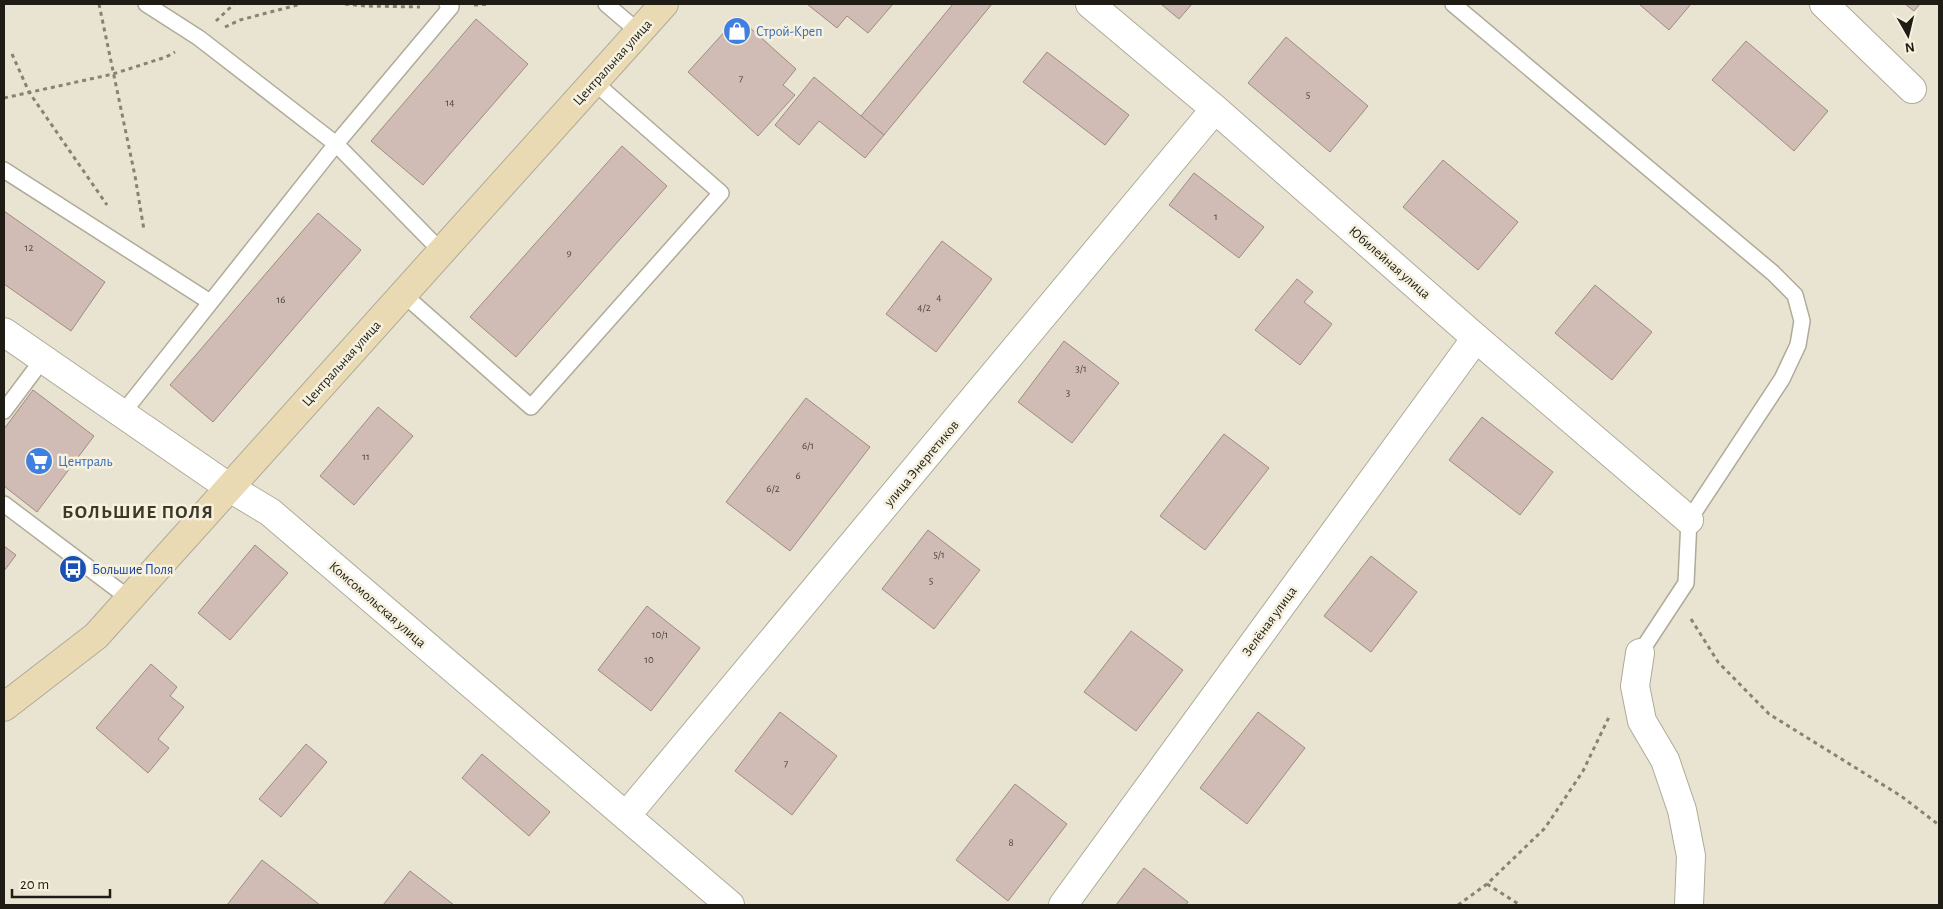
<svg xmlns="http://www.w3.org/2000/svg" width="1943" height="909" viewBox="0 0 1943 909" font-family="'Alegreya Sans',sans-serif">
	<style>
		.building { fill: #d1bcb5; stroke: #9e8b83 }
		.lines { fill: none; stroke-linecap: round; stroke-linejoin: round }
		.lane-casing { stroke: #afab98; stroke-width: 18 }
		.street-casing { stroke: #afab98; stroke-width: 30 }
		.secondary-casing { stroke: #afab98; stroke-width: 30 }
		.path { stroke: #868375; stroke-width: 3; stroke-dasharray: 4 4; stroke-linecap: butt }
		.lane { stroke: #fff; stroke-width: 15 }
		.street { stroke: #fff; stroke-width: 28 }
		.secondary { stroke: #e9dab4; stroke-width: 28 }
		.labels { text-anchor: middle; stroke-width: 5; stroke-linejoin: round; paint-order: stroke }
		.number-label { font-size: 11px; fill: #4b443d }
		.shop-label { font-size: 14px; fill: #366cbe; stroke: #f6f1de; text-anchor: start }
		.street-label { font-size: 14px; fill: #1e1c15; stroke: #f6f1de }
		.transit-label { font-size: 14px; fill: #164399; stroke: #f6f1de; text-anchor: start }
		.district-label { font-size: 19px; font-weight: bold; letter-spacing: 1px; fill: #3d392a; stroke: #f6f1de }
	</style>
	<rect width="100%" height="100%" fill="#e9e4d1"/>
	<!-- building -->
	<g class="building">
		<polygon points="807,4 893,4 868,33 847,16 837,28"/>
		<polygon points="953,4 992,4 884,135 861,116"/>
		<polygon points="1161,4 1192,4 1179,19"/>
		<polygon points="1639,4 1691,4 1669,30"/>
		<polygon points="1905,4 1920,4 1914,11"/>
		<polygon points="738,17 796,69 783,85 795,95 758,136 688,72"/>
		<polygon points="476,19 528,64 423,185 371,141"/>
		<polygon points="1286,37 1368,106 1330,152 1248,83"/>
		<polygon points="1746,41 1828,111 1794,151 1712,80"/>
		<polygon points="1047,52 1129,115 1105,145 1023,82"/>
		<polygon points="814,77 884,135 865,158 819,121 799,145 775,125"/>
		<polygon points="622,146 667,186 516,357 470,317"/>
		<polygon points="1443,160 1518,222 1478,270 1403,207"/>
		<polygon points="1194,173 1264,227 1239,258 1169,205"/>
		<polygon points="4,211 105,282 71,331 4,284"/>
		<polygon points="318,213 361,250 213,422 170,385"/>
		<polygon points="942,241 992,279 936,352 886,314"/>
		<polygon points="1297,279 1313,292 1304,302 1332,324 1300,365 1255,330"/>
		<polygon points="1595,285 1652,332 1612,380 1555,333"/>
		<polygon points="1064,341 1119,383 1072,443 1018,402"/>
		<polygon points="33,390 94,436 37,512 4,486 4,429"/>
		<polygon points="806,398 870,447 790,551 726,502"/>
		<polygon points="378,407 413,436 354,505 320,476"/>
		<polygon points="1482,417 1553,472 1520,515 1449,460"/>
		<polygon points="1224,434 1269,468 1205,550 1160,516"/>
		<polygon points="928,530 980,570 934,629 882,589"/>
		<polygon points="255,545 288,573 230,640 198,613"/>
		<polygon points="4,546 16,555 4,571"/>
		<polygon points="1371,556 1417,592 1371,652 1324,616"/>
		<polygon points="647,606 700,648 651,711 598,670"/>
		<polygon points="1131,631 1183,670 1136,731 1084,692"/>
		<polygon points="151,664 177,687 170,696 184,707 158,739 169,748 148,773 96,728"/>
		<polygon points="780,712 837,756 792,815 735,771"/>
		<polygon points="1258,712 1305,748 1247,824 1200,788"/>
		<polygon points="306,744 327,762 281,817 259,799"/>
		<polygon points="482,754 550,812 529,836 462,778"/>
		<polygon points="1015,784 1067,824 1008,901 956,860"/>
		<polygon points="262,860 320,905 227,905"/>
		<polygon points="1144,868 1188,902 1186,905 1116,905"/>
		<polygon points="410,871 454,905 383,905"/>
	</g>
	<g class="lines">
		<!-- lane casing -->
		<g class="lane-casing">
			<g id="lane">
				<polyline points="606,4 639,32"/>
				<polyline points="1453,4 1773,273 1795,295 1802,321 1798,345 1782,379 1689,520 1686,583 1640,653"/>
				<polyline points="4,170 210,302"/>
				<polyline points="442,252 336,144 451,7 447,4"/>
				<polyline points="403,294 531,407 721,193 594,82"/>
				<polyline points="4,411 43,359"/>
				<polyline points="122,414 336,144 199,38 146,4"/>
				<polyline points="4,504 130,599"/>
			</g>
		</g>
		<!-- street casing -->
		<g class="street-casing">
			<g id="street">
				<polyline points="1090,4 1215,109 1476,338 1689,520"/>
				<polyline points="1824,4 1912,89"/>
				<polyline points="4,332 230,488 270,512 730,905"/>
				<polyline points="1640,653 1635,686 1642,721 1665,760 1682,810 1691,856 1689,905"/>
				<polyline points="626,816 1215,109"/>
				<polyline points="1063,905 1476,338"/>
			</g>
		</g>
		<!-- secondary casing -->
		<g class="secondary-casing">
			<polyline id="secondary" points="4,707 96,636 664,4"/>
		</g>
		<!-- path -->
		<g class="path">
			<polyline points="99,4 135,176 144,230"/>
			<polyline points="345,4 365,6 420,7"/>
			<polyline points="474,5 488,4"/>
			<polyline points="216,21 234,4"/>
			<polyline points="225,27 240,20 301,4"/>
			<polyline points="12,54 29,92 107,205"/>
			<polyline points="4,98 113,74 166,57 175,52"/>
			<polyline points="1691,619 1718,662 1769,714 1901,796 1939,825"/>
			<polyline points="1487,884 1520,905"/>
			<polyline points="1458,905 1487,884 1545,828 1583,771 1609,717"/>
		</g>
		<!-- lane -->
		<use href="#lane" class="lane"/>
		<!-- street -->
		<use href="#street" class="street"/>
		<!-- secondary -->
		<use href="#secondary" class="secondary"/>
	</g>
	<!-- icons -->
	<defs>
		<g id="shop-disc" transform="scale(1.4375)"><circle r="9.5" fill="#3f7fe0" stroke="#f6f1de"/><path d="M-5-2.5h2.3a2.7 3.5 0 0 1 5.4 0H5L5.5 6h-11ZM-1.5-2.5h3a1.5 2.3 0 0 0-3 0Z" fill="#fff"/></g>
		<g id="supermarket-disc" transform="scale(1.4375)"><circle r="9.5" fill="#3f7fe0" stroke="#f6f1de"/><path d="M-6-5.5h2.5l.6 2H6L4.5 2H-2.5L-4.4-4H-6ZM-1.5 3.2a1.3 1.3 0 1 0 .1 0ZM3 3.2a1.3 1.3 0 1 0 .1 0Z" fill="#fff"/></g>
		<g id="bus-disc" transform="scale(1.4375)"><circle r="9.5" fill="#1a4fb4" stroke="#f6f1de"/><path d="M-5-6H5V4H4V6H2V4H-2V6H-4V4H-5ZM-3.5-4V0h7V-4ZM-3.5 1.2v1.5H-2V1.2ZM2 1.2v1.5H3.5V1.2Z" fill="#fff"/></g>
	</defs>
	<g fill-rule="evenodd">
		<use href="#shop-disc" x="737" y="31"/>
		<use href="#supermarket-disc" x="39" y="461"/>
		<use href="#bus-disc" x="73" y="569"/>
	</g>
	<g class="labels">
		<!-- number labels -->
		<g class="number-label">
			<text x="741" y="82">7</text>
			<text x="1308" y="98">5</text>
			<text x="450" y="106">14</text>
			<text x="1216" y="220">1</text>
			<text x="29" y="251">12</text>
			<text x="569" y="256">9</text>
			<text x="939" y="301">4</text>
			<text x="281" y="303">16</text>
			<text x="924" y="311">4/2</text>
			<text x="1081" y="372">3/1</text>
			<text x="1068" y="396">3</text>
			<text x="808" y="449">6/1</text>
			<text x="366" y="460">11</text>
			<text x="798" y="479">6</text>
			<text x="773" y="492">6/2</text>
			<text x="939" y="558">5/1</text>
			<text x="931" y="584">5</text>
			<text x="660" y="638">10/1</text>
			<text x="649" y="663">10</text>
			<text x="786" y="767">7</text>
			<text x="1011" y="846">8</text>
		</g>
		<!-- shop labels -->
		<g class="shop-label">
			<text x="756" y="36">Строй-Креп</text>
			<text x="58" y="466">Централь</text>
		</g>
		<!-- street labels -->
		<g class="street-label">
			<text transform="translate(612 62) rotate(-48)" y="5">Центральная улица</text>
			<text transform="translate(1390 262) rotate(41)" y="5">Юбилейная улица</text>
			<text transform="translate(341 363) rotate(-48)" y="5">Центральная улица</text>
			<text transform="translate(921 463) rotate(-50)" y="5">улица Энергетиков</text>
			<text transform="translate(378 604) rotate(41)" y="5">Комсомольская улица</text>
			<text transform="translate(1269 621) rotate(-54)" y="5">Зелёная улица</text>
		</g>
		<!-- transit labels -->
		<g class="transit-label">
			<text x="92" y="574">Большие Поля</text>
		</g>
		<!-- district labels -->
		<g class="district-label">
			<text x="138" y="518">БОЛЬШИЕ ПОЛЯ</text>
		</g>
	</g>
	<!-- border -->
	<rect width="1943" height="909" fill="none" stroke="#1e1c15" stroke-width="10"/>
	<!-- north arrow -->
	<g transform="translate(1908 35) rotate(172)" stroke="#f6f1de" stroke-width="4" paint-order="stroke">
	<path d="M0-4L9 19L0 12L-9 19Z" fill="#1e1c15"/>
	<text y="-8" font-size="14" font-weight="bold" text-anchor="middle" fill="#1e1c15">N</text>
	</g>
	<!-- scale -->
	<path d="M12 889v8h98v-8" fill="none" stroke="#1e1c15" stroke-width="2.5"/>
	<text x="20" y="889" font-size="15" fill="#1e1c15" stroke="#f6f1de" stroke-width="4" paint-order="stroke">20 m</text>
</svg>
